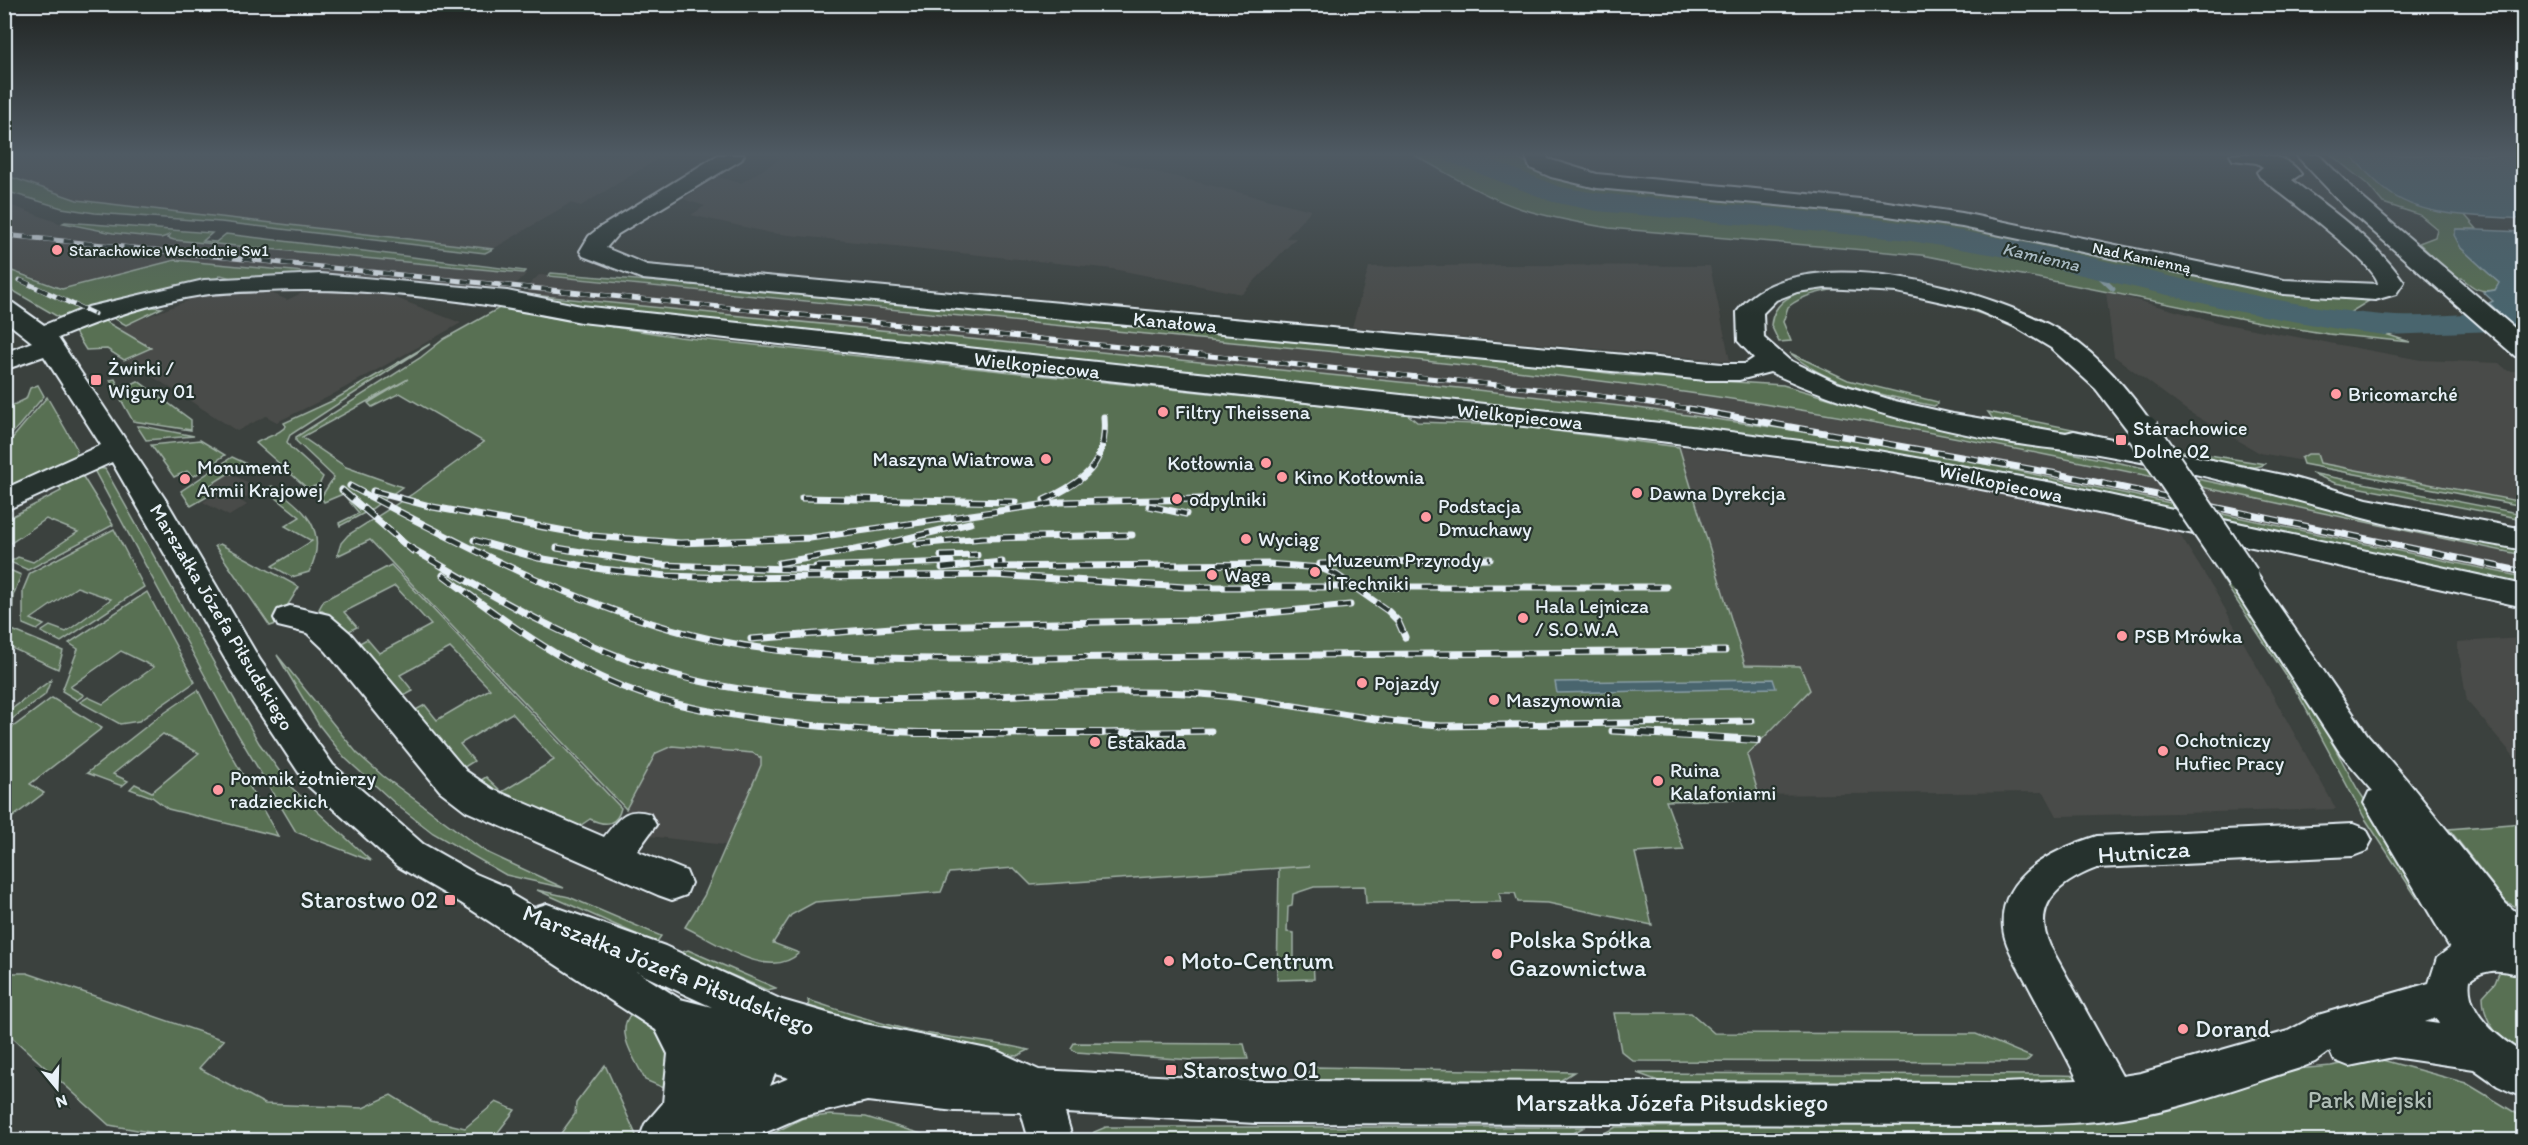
<svg xmlns="http://www.w3.org/2000/svg" width="2528" height="1145" viewBox="0 0 2528 1145" font-family="Itim,sans-serif">
	<style>
		.built { fill: #4a4b49 }
		.green { fill: #596f53; stroke: #a0b0a6; stroke-width: 1.5 }
		.water { fill: #48656e; stroke: #889da5; stroke-width: 1.5 }
		.lines { fill: none; stroke-linecap: round; stroke-linejoin: round }
		.stream { stroke: #889da5; stroke-width: 5 }
		.river { fill: #48656e; fill-rule: evenodd }
		.minor-casing { stroke: #e8f1f8; stroke-width: 4 }
		.minor { fill: #26332d; fill-rule: evenodd }
		.rail-far2-casing { stroke: #e8f1f8; stroke-width: 5 }
		.rail-far1-casing { stroke: #e8f1f8; stroke-width: 7 }
		.rail-casing { stroke: #e8f1f8; stroke-width: 8 }
		.rail-far2 { stroke: #26332d; stroke-width: 4; stroke-dasharray: 10; stroke-linecap: butt }
		.rail-far1 { stroke: #26332d; stroke-width: 4.5; stroke-dasharray: 14; stroke-linecap: butt }
		.rail { stroke: #26332d; stroke-width: 6; stroke-dasharray: 17; stroke-linecap: butt }
		.minor-bridge-casing { stroke: #e8f1f8; stroke-width: 36; stroke-linecap: butt }
		.minor-bridge { stroke: #26332d; stroke-width: 32 }
		.poi-dot { fill: #ff9aa2; stroke: #26332d; stroke-width: 2 }
		.labels { text-anchor: middle; stroke-width: 4.5; stroke-linejoin: round; paint-order: stroke }
		.far-poi-label { font-size: 16px; fill: #e8f1f8; stroke: #26332d; text-anchor: start }
		.far-street-label { font-size: 16px; fill: #e8f1f8; stroke: #26332d }
		.far-water-label { font-size: 18px; font-style: italic; fill: #a8b9c1; stroke: #26332d }
		.street-label { font-size: 20px; fill: #e8f1f8; stroke: #26332d }
		.poi-label { font-size: 20px; fill: #e8f1f8; stroke: #26332d; text-anchor: start }
		.near-street-label { font-size: 24px; fill: #e8f1f8; stroke: #26332d }
		.near-poi-label { font-size: 24px; fill: #e8f1f8; stroke: #26332d; text-anchor: start }
		.near-park-label { font-size: 24px; fill: #afbdb6; stroke: #26332d }
	</style>
	<rect width="100%" height="100%" fill="#3b413e"/>
	<filter id="ink" filterUnits="userSpaceOnUse"><feTurbulence type="fractalNoise" baseFrequency=".0167" numOctaves="2"/><feDisplacementMap in="SourceGraphic" scale="12" xChannelSelector="R" yChannelSelector="G"/><feConvolveMatrix kernelMatrix="1 2 1 2 8 2 1 2 1" color-interpolation-filters="sRGB"/></filter>
	<g filter="url(#ink)">
		<!-- built -->
		<g class="built">
			<polygon points="5,155 652,155 661,157 581,206 570,203 493,249 77,200 5,175"/>
			<polygon points="774,155 1087,155 1311,210 1286,238 1296,238 1242,294 1113,269 771,233 691,215 705,206 683,199 718,177 741,183 780,159"/>
			<polygon points="4,203 62,224 111,234 526,274 509,291 175,260 63,288 5,267"/>
			<polygon points="1506,265 1710,266 1730,361 1352,327 1369,267"/>
			<polygon points="539,275 1369,356 1583,378 1776,406 2071,460 2523,556 2523,577 1937,454 1785,429 1638,408 532,295 525,289"/>
			<polygon points="325,282 353,295 367,287 461,323 328,397 277,422 266,416 237,431 127,360 152,348 119,328 187,301 200,289 267,291 287,300"/>
			<polygon points="2106,292 2220,323 2421,360 2499,363 2508,371 2520,371 2524,374 2523,502 2260,453 2189,412 2114,356"/>
			<polygon points="1679,447 1905,475 2046,501 2178,532 2215,591 2336,809 2057,816 2044,792 1759,795 1747,755 1799,666 1745,665"/>
			<polygon points="229,473 261,489 241,501 247,505 229,516 203,502 220,491 210,485"/>
			<polygon points="2523,638 2524,638 2523,767 2467,701 2457,642"/>
			<polygon points="662,742 767,752 725,845 615,832"/>
		</g>
		<!-- green -->
		<g class="green">
			<path d="M1414,155H1508L1567,178L1905,215L2315,295L2372,299L2339,319L2410,342L2328,334L2274,325L1922,255L1609,228C1580,223 1551,218 1522,209C1484,197 1449,174 1414,155Z"/>
			<path d="M2331,155H2350L2388,191L2431,210L2463,213L2477,229H2456L2461,248L2500,283L2495,290C2480,293 2473,288 2462,278H2454L2419,243L2435,237L2437,229L2420,215L2383,203L2367,184Z"/>
			<polygon points="5,175 77,200 493,249 485,253 221,222 95,213 62,208 5,191"/>
			<polygon points="65,222 212,233 203,241 216,242 226,234 525,271 523,273 174,240 168,238 170,235 161,238 113,233 63,223"/>
			<polygon points="175,260 509,291 241,281 221,275 210,284 65,321 5,286 4,268 62,289"/>
			<path d="M551,273L932,304L1478,356L1622,375L1783,385L1886,415L2523,546V555C2275,504 2027,446 1776,406C1577,374 1377,356 1178,337C968,316 758,295 548,276Z"/>
			<path d="M1826,286C1917,292 2003,303 2076,364C2093,378 2107,399 2121,416H2116C2099,392 2080,370 2056,352C2002,312 1847,260 1788,307L1783,322L1791,341L1779,342L1771,325C1774,297 1801,290 1826,286Z"/>
			<polygon points="532,295 1459,388 1638,408 1785,429 1937,454 2523,577 2523,586 1836,447 1753,435 604,313 531,297"/>
			<polygon points="145,306 162,308 126,325 104,313"/>
			<path d="M503,306L549,317L679,337L1407,414L1417,422L1510,425L1679,447L1745,665L1800,666L1810,690L1747,755L1760,799L1666,801L1684,850L1635,853L1652,925L1548,903L1518,902L1515,893H1499L1501,902L1366,903L1365,886L1314,887L1293,894L1292,906L1288,907L1287,932L1294,933V959H1313L1314,979L1277,980L1279,868L1310,866L1031,885L1014,868L949,873L941,892L815,902L791,915L773,943L799,953C770,982 716,942 685,927L704,896L761,765V758L753,753L672,746L656,753L626,809L370,540L337,556L341,543L348,535L411,495L484,442L400,393L372,407L368,403L408,379L302,437L346,467L402,487L370,510L340,526L339,523L359,513L343,494L324,502L321,497L334,477L296,441V437L420,358L444,339Z"/>
			<polygon points="98,317 151,348 124,360 107,349 86,350 73,329"/>
			<path d="M430,344L290,435L287,442L290,447L323,477L319,485L307,488L256,443C265,437 279,435 286,426L284,423L332,401Z"/>
			<path d="M1790,353L1848,380L1938,402V404L1934,406C1884,395 1830,387 1790,353Z"/>
			<polygon points="115,379 118,385 126,387 138,381 191,420 191,430 133,421 110,380"/>
			<polygon points="38,385 44,396 5,442 5,409 26,399 30,388"/>
			<polygon points="47,397 77,449 73,461 5,495 5,447"/>
			<polygon points="1988,412 2092,433 2093,433 2059,431 1993,419"/>
			<polygon points="137,426 142,426 194,436 146,440"/>
			<polygon points="200,440 225,455 194,476 187,471 174,477 151,445"/>
			<path d="M2159,447L2265,464C2242,477 2185,454 2159,447Z"/>
			<polygon points="2308,454 2317,454 2320,463 2523,502 2523,506 2303,464 2301,458"/>
			<polygon points="232,457 245,463 232,474 229,473 210,485 219,490 191,506 181,491"/>
			<polygon points="93,468 105,469 259,743 291,787 371,861 296,832 225,713"/>
			<polygon points="80,472 113,525 28,570 10,562 18,557 33,562 78,532 46,519 5,547 5,520 61,491 57,483"/>
			<polygon points="2311,473 2523,514 2523,519 2335,483"/>
			<path d="M272,486C304,508 330,530 309,572L292,577L272,566L312,541L285,526L300,517L265,489Z"/>
			<polygon points="114,529 144,587 61,642 41,632 50,626 66,632 111,599 77,587 31,619 44,625 37,630 23,624 23,590 30,573"/>
			<polygon points="220,544 299,587 276,624 270,626 215,546"/>
			<path d="M391,565L621,808C617,826 605,826 590,819L556,842L472,786L486,777L502,792L554,760L512,713L460,744L474,761L458,771L410,713L425,705L437,720L490,689L450,648L400,675L413,691L398,699L354,646L367,639L379,653L431,625L395,586L344,612L357,627L345,633L327,614L319,609L324,600Z"/>
			<polygon points="5,568 21,575 13,596 12,630 63,651 58,669 5,645"/>
			<polygon points="2219,574 2226,574 2305,694 2358,790 2430,898 2417,898 2364,817 2298,694"/>
			<polygon points="147,592 195,682 139,721 120,724 80,702 88,697 103,704 154,667 121,651 70,687 84,695 77,700 62,691 78,649 69,643"/>
			<polygon points="277,655 357,753 383,776 486,852 564,888 506,875 433,833 398,806 345,758 319,725"/>
			<polygon points="51,680 45,695 5,724 5,714"/>
			<polygon points="198,690 228,749 278,836 168,809 152,797 130,789 135,784 152,792 199,753 163,734 113,774 128,781 122,786 87,773 157,718"/>
			<polygon points="52,698 102,728 30,784 44,793 5,823 5,733"/>
			<polygon points="2523,823 2524,823 2523,910 2506,902 2449,829"/>
			<polygon points="537,890 569,897 661,936 656,943"/>
			<polygon points="688,950 776,988 767,990 680,953"/>
			<path d="M2501,968L2523,972V1056C2501,1040 2483,1024 2483,996L2495,983Z"/>
			<polygon points="5,973 27,973 224,1040 199,1068 265,1104 363,1108 391,1095 431,1120 465,1128 496,1102 515,1110 492,1140 194,1140 109,1125 5,1031"/>
			<path d="M808,1000C843,1011 878,1024 915,1031C953,1039 991,1041 1029,1050L1017,1056L988,1052L867,1024L809,1006Z"/>
			<polygon points="1614,1013 1691,1013 1714,1033 1976,1034 2031,1057 2026,1062 1633,1061 1621,1051"/>
			<path d="M630,1015C671,1039 672,1045 671,1091L645,1080C636,1060 615,1034 630,1015Z"/>
			<polygon points="1074,1043 1244,1044 1248,1059 1192,1060 1076,1052 1071,1048"/>
			<polygon points="2375,1058 2466,1083 2524,1118 2523,1140 1591,1140 1616,1127 1732,1126 1739,1118 2331,1066"/>
			<polygon points="605,1065 636,1135 632,1140 556,1140 575,1114 576,1103"/>
			<polygon points="1315,1067 1574,1072 1555,1084 1311,1083 1308,1073"/>
			<polygon points="1637,1073 2056,1075 2096,1076 2079,1084 1669,1085"/>
			<polygon points="830,1115 866,1117 941,1140 760,1140 803,1118"/>
			<polygon points="1106,1127 1584,1127 1562,1140 1088,1140 1094,1132"/>
		</g>
		<!-- water -->
		<g class="water">
			<path d="M2350,155H2523V219C2481,215 2423,219 2387,191C2374,181 2362,167 2350,155Z"/>
			<polygon points="2456,229 2523,232 2523,334 2510,322 2514,321 2512,319 2504,317 2489,303 2493,301 2483,292 2495,290 2499,283 2461,248 2454,235"/>
			<polygon points="1773,679 1776,688 1557,693 1555,682"/>
		</g>
		<g class="lines">
			<!-- stream -->
			<polyline class="stream" points="2093,270 2113,289"/>
			<!-- river -->
			<path class="river" d="M1443,155H1480L1560,187L1597,193C1730,206 1864,212 1995,237C2124,261 2250,303 2382,315C2424,319 2480,312 2524,310V330L2385,335L2338,329L2236,311L1996,255L1899,239L1597,211L1553,202L1447,161Z"/>
			<!-- minor casing -->
			<g class="minor-casing">
				<g id="minor">
					<path d="M718,155H744L741,160L618,234L606,248L647,265L1722,364H1745L1754,358L1738,341L1737,312C1793,232 1999,291 2067,335C2103,359 2133,395 2157,431L2153,437L2143,440L2133,437L2096,389L2051,348L2014,326L1974,309L1897,292L1825,288L1797,292L1776,300L1763,313L1764,338L1789,360L1837,383L1895,401L1953,414L2066,433L2074,431L2287,476L2367,499L2524,529V550C2470,540 2416,532 2363,518C2276,495 2188,469 2098,454C2070,450 2041,448 2013,443C1929,428 1847,408 1770,372L1739,380H1706L643,279L583,256L580,251L589,236L599,228Z"/>
					<path d="M1525,155H1547L1548,159L1597,174L1881,201L1962,213L2284,280L2378,284C2378,265 2280,193 2260,177L2257,172L2263,167L2257,163L2233,160L2230,155C2254,153 2286,152 2301,174L2292,180C2332,211 2375,240 2404,282L2396,294L2375,300L2284,294L1962,227L1881,215L1597,188L1551,177L1530,168Z"/>
					<polygon points="2296,155 2319,155 2359,195 2524,336 2524,358 2515,356 2343,205"/>
					<path d="M320,274L507,291L581,306L1660,423L1878,451L2053,483L2524,585V607L2053,503L1878,469L1660,441L581,322C478,301 370,286 265,291C244,292 222,292 202,295C151,303 105,318 58,338L167,502L260,660L333,765L423,844L476,874L509,888L512,895L534,908L547,904L665,946L782,1000L865,1024L997,1051L1039,1070L1256,1081L2002,1083L2078,1080C2063,1050 2047,1021 2031,991C2022,972 2005,949 2003,928C1998,874 2056,849 2097,836L2353,824L2366,829L2372,840L2366,851L2353,856L2097,868C2060,882 2031,904 2050,946L2122,1076L2141,1073L2288,1031L2318,1015L2429,983L2437,958L2450,948L2364,803L2369,792L2373,791L2341,754L2227,578L2232,570L2243,567L2254,570L2367,734L2406,779L2506,904L2524,918V976C2504,970 2487,967 2470,980C2465,1013 2499,1038 2524,1054V1098L2498,1086L2474,1069L2393,1057L2349,1066L2334,1060L2330,1051L2315,1062L2300,1068C2248,1084 2194,1105 2140,1115C2095,1124 2048,1124 2002,1125L1256,1123L1065,1113L1073,1140H1029L1021,1112L955,1111L867,1101L801,1117L748,1140H696L695,1136L690,1140H639L645,1124L663,1103L668,1054L656,1030L461,903L397,866L307,785L236,678L112,462L4,511V489L101,445L44,356L4,370V353L32,342L4,320V301L13,303L44,325L88,307L204,280ZM636,971L637,972L712,1007L680,999ZM2436,1018L2439,1024L2425,1022ZM775,1074L789,1078L770,1086Z"/>
					<path d="M290,606L329,615L350,633L466,771L492,789L604,837C619,819 625,806 650,814L656,825L637,851L686,871L691,883L686,895L672,900L658,895L466,811L440,791L326,651L307,633L278,626L274,618L278,610Z"/>
				</g>
			</g>
			<!-- minor -->
			<use href="#minor" class="minor"/>
			<!-- rail-far2 casing -->
			<g class="rail-far2-casing">
				<g id="rail-far2">
					<polyline points="4,235 1578,393 1699,410"/>
					<polyline points="20,280 94,314"/>
				</g>
			</g>
			<!-- rail-far1 casing -->
			<g class="rail-far1-casing">
				<g id="rail-far1">
					<polyline points="1689,409 2052,473 2524,572"/>
					<path d="M350,486C460,544 572,604 693,635C824,668 982,658 1116,657C1319,655 1522,653 1725,651"/>
					<polyline points="342,490 413,551"/>
					<polyline points="373,491 433,507 593,536 680,543 810,538 1061,502 1202,499"/>
					<polyline points="802,498 1015,502"/>
					<path d="M1044,500C1084,482 1108,464 1104,417"/>
					<polyline points="1149,506 1186,514"/>
					<polyline points="474,540 538,558 602,569 667,576 732,578 993,575 1185,587 1666,587"/>
					<polyline points="917,544 983,538 1132,535"/>
					<path d="M406,545C491,595 576,647 671,674C830,720 1021,686 1185,693C1271,697 1355,721 1441,726L1752,721"/>
					<polyline points="557,548 661,565 823,570"/>
					<polyline points="941,556 977,555"/>
					<polyline points="779,563 872,547 970,523"/>
					<polyline points="1320,564 1490,559"/>
					<polyline points="816,567 951,562"/>
					<polyline points="994,567 1268,564 1321,568 1337,575 1388,611 1398,621 1405,637"/>
					<polyline points="942,568 1002,562"/>
					<path d="M443,575C499,617 557,661 623,687C674,707 728,715 782,722C924,740 1068,733 1211,731"/>
					<polyline points="751,639 917,626 1195,620 1350,605"/>
					<polyline points="1612,731 1664,734"/>
				</g>
			</g>
			<!-- rail casing -->
			<g class="rail-casing">
				<g id="rail">
					<polyline points="915,733 1102,733"/>
					<polyline points="1639,733 1758,740"/>
				</g>
			</g>
			<!-- rail-far2 -->
			<use href="#rail-far2" class="rail-far2"/>
			<!-- rail-far1 -->
			<use href="#rail-far1" class="rail-far1"/>
			<!-- rail -->
			<use href="#rail" class="rail"/>
			<!-- minor-bridge casing -->
			<g class="minor-bridge-casing">
				<polyline id="minor-bridge" points="2143,431 2243,578"/>
			</g>
			<!-- minor-bridge -->
			<use href="#minor-bridge" class="minor-bridge"/>
		</g>
	</g>
	<!-- sky -->
	<linearGradient id="sky" x2="0" y2="1"><stop stop-color="#202422"/><stop offset="0.49" stop-color="#4f5a63"/><stop offset="1" stop-color="#4f5a63" stop-opacity="0"/></linearGradient>
	<rect width="2528" height="315" fill="url(#sky)"/>
	<!-- markers -->
	<g class="poi-dot">
		<circle cx="57" cy="250" r="6"/>
		<rect x="90" y="374" width="12" height="12" rx="3"/>
		<circle cx="2336" cy="394" r="6"/>
		<circle cx="1163" cy="412" r="6"/>
		<rect x="2115" y="434" width="12" height="12" rx="3"/>
		<circle cx="1046" cy="459" r="6"/>
		<circle cx="1266" cy="463" r="6"/>
		<circle cx="1282" cy="477" r="6"/>
		<circle cx="185" cy="479" r="6"/>
		<circle cx="1637" cy="493" r="6"/>
		<circle cx="1177" cy="499" r="6"/>
		<circle cx="1426" cy="517" r="6"/>
		<circle cx="1246" cy="539" r="6"/>
		<circle cx="1315" cy="572" r="6"/>
		<circle cx="1212" cy="575" r="6"/>
		<circle cx="1523" cy="618" r="6"/>
		<circle cx="2122" cy="636" r="6"/>
		<circle cx="1362" cy="683" r="6"/>
		<circle cx="1494" cy="700" r="6"/>
		<circle cx="1095" cy="742" r="6"/>
		<circle cx="2163" cy="751" r="6"/>
		<circle cx="1658" cy="781" r="6"/>
		<circle cx="218" cy="790" r="6"/>
		<rect x="444" y="894" width="12" height="12" rx="3"/>
		<circle cx="1497" cy="954" r="6"/>
		<circle cx="1169" cy="961" r="6"/>
		<circle cx="2183" cy="1029" r="6"/>
		<rect x="1165" y="1064" width="12" height="12" rx="3"/>
	</g>
	<g class="labels">
		<!-- far-poi labels -->
		<g class="far-poi-label">
			<text x="69" y="256">Starachowice Wschodnie Sw1</text>
		</g>
		<!-- far-street labels -->
		<g class="far-street-label">
			<text transform="translate(2142 257) rotate(12)" y="6">Nad Kamienną</text>
		</g>
		<!-- far-water labels -->
		<g class="far-water-label">
			<text transform="translate(2041 257) rotate(13)" y="6">Kamienna</text>
		</g>
		<!-- street labels -->
		<g class="street-label">
			<text transform="translate(1175 322) rotate(5)" y="7">Kanałowa</text>
			<text transform="translate(1037 365) rotate(6)" y="7">Wielkopiecowa</text>
			<text transform="translate(1520 416) rotate(6)" y="7">Wielkopiecowa</text>
			<text transform="translate(2001 483) rotate(12)" y="7">Wielkopiecowa</text>
			<text transform="translate(222 617) rotate(59)" y="7">Marszałka Józefa Piłsudskiego</text>
		</g>
		<!-- poi labels -->
		<g class="poi-label">
			<text x="108" y="375">Żwirki /<tspan x="108" dy="23">Wigury 01</tspan></text>
			<text x="2348" y="401">Bricomarché</text>
			<text x="1175" y="419">Filtry Theissena</text>
			<text x="2133" y="435">Starachowice<tspan x="2133" dy="23">Dolne 02</tspan></text>
			<text x="1034" y="466" text-anchor="end">Maszyna Wiatrowa</text>
			<text x="1254" y="470" text-anchor="end">Kotłownia</text>
			<text x="197" y="474">Monument<tspan x="197" dy="23">Armii Krajowej</tspan></text>
			<text x="1294" y="484">Kino Kotłownia</text>
			<text x="1649" y="500">Dawna Dyrekcja</text>
			<text x="1189" y="506">odpylniki</text>
			<text x="1438" y="513">Podstacja<tspan x="1438" dy="23">Dmuchawy</tspan></text>
			<text x="1258" y="546">Wyciąg</text>
			<text x="1327" y="567">Muzeum Przyrody<tspan x="1327" dy="23">i Techniki</tspan></text>
			<text x="1224" y="582">Waga</text>
			<text x="1535" y="613">Hala Lejnicza<tspan x="1535" dy="23">/ S.O.W.A</tspan></text>
			<text x="2134" y="643">PSB Mrówka</text>
			<text x="1374" y="690">Pojazdy</text>
			<text x="1506" y="707">Maszynownia</text>
			<text x="2175" y="747">Ochotniczy<tspan x="2175" dy="23">Hufiec Pracy</tspan></text>
			<text x="1107" y="749">Estakada</text>
			<text x="1670" y="777">Ruina<tspan x="1670" dy="23">Kalafoniarni</tspan></text>
			<text x="230" y="785">Pomnik żołnierzy<tspan x="230" dy="23">radzieckich</tspan></text>
		</g>
		<!-- near-street labels -->
		<g class="near-street-label">
			<text transform="translate(2144 852) rotate(-4)" y="8">Hutnicza</text>
			<text transform="translate(669 970) rotate(22)" y="8">Marszałka Józefa Piłsudskiego</text>
			<text x="1672" y="1111">Marszałka Józefa Piłsudskiego</text>
		</g>
		<!-- near-poi labels -->
		<g class="near-poi-label">
			<text x="438" y="908" text-anchor="end">Starostwo 02</text>
			<text x="1509" y="948">Polska Spółka<tspan x="1509" dy="28">Gazownictwa</tspan></text>
			<text x="1181" y="969">Moto-Centrum</text>
			<text x="2195" y="1037">Dorand</text>
			<text x="1183" y="1078">Starostwo 01</text>
		</g>
		<!-- near-park labels -->
		<g class="near-park-label">
			<text x="2370" y="1108">Park Miejski</text>
		</g>
	</g>
	<!-- margin -->
	<rect width="2528" height="1145" fill="none" stroke="#26332d" stroke-width="24"/>
	<rect x="12" y="12" width="2504" height="1121" fill="none" stroke="#e8f1f8" stroke-width="2" filter="url(#ink)"/>
	<!-- north arrow -->
	<g transform="translate(57 1088) rotate(161)" stroke="#26332d" stroke-width="4.5" paint-order="stroke">
	<path d="M0-4.5L10 22L0 15L-10 22Z" fill="#e8f1f8"/>
	<text y="-9" font-size="16" font-weight="bold" text-anchor="middle" fill="#e8f1f8">N</text>
	</g>
</svg>
